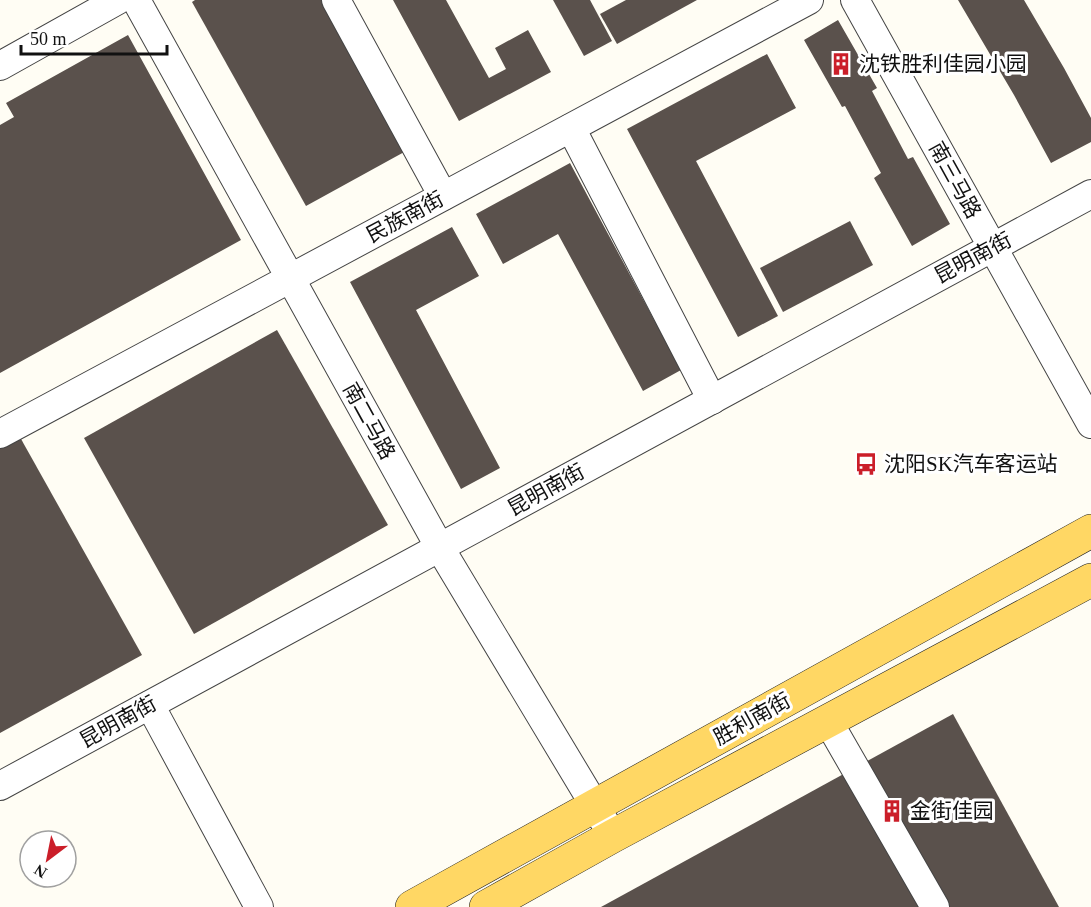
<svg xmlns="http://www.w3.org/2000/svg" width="1091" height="907" viewBox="0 0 1091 907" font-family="'Times New Roman','Noto Sans SC',serif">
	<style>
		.building { fill: #5a514c }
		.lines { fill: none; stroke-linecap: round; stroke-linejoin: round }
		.minor-casing { stroke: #444; stroke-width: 30 }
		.major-casing { stroke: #222; stroke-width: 34 }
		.minor { stroke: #fff; stroke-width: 28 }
		.major { stroke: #ffd764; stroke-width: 33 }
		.labels { text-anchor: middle; stroke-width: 6; stroke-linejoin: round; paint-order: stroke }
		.poi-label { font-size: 21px; fill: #111; stroke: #fff; text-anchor: start }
		.street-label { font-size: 21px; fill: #111; stroke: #fff }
	</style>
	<rect width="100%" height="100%" fill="#fffdf4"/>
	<!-- building -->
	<g class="building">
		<polygon points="195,0 321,0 406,151 306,206 192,2"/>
		<polygon points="393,0 446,0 489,78 506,69 495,48 528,30 551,72 459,121"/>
		<polygon points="553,0 590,0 612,41 584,56"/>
		<polygon points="626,0 697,0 617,44 600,14"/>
		<polygon points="958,0 1024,0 1064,68 1091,118 1091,142 1051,163 1014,95"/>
		<polygon points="838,20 877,88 872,91 908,159 913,157 950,224 912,246 874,178 881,173 845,106 842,107 804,40"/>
		<polygon points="128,35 241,240 0,373 0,125 14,117 6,103"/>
		<polygon points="767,54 796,108 696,161 778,316 738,337 627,129"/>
		<polygon points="570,163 681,370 643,391 558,234 503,264 476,214"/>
		<polygon points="850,221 873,265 783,312 760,268"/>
		<polygon points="452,227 479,276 416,310 500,468 461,489 350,282"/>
		<polygon points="277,330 388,525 194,634 84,438"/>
		<polygon points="16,430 142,655 0,733 0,439"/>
		<polygon points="953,714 1059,907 601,907"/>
	</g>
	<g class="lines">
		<!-- minor casing -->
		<g class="minor-casing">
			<g id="minor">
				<polyline points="136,0 440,548 613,836"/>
				<polyline points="336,0 443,196"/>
				<polyline points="855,0 1091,424"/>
				<polyline points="0,66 118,0"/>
				<polyline points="571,128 712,400"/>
				<polyline points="0,434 809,0"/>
				<polyline points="150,705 259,907"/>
				<polyline points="828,721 935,907"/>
				<polyline points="0,786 1091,194"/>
			</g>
		</g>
		<!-- major casing -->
		<g class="major-casing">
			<g id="major">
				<polyline points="412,907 1091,531"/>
				<polyline points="486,907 613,836 1091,580"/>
			</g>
		</g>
		<!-- minor -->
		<use href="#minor" class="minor"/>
		<!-- major -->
		<use href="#major" class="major"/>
	</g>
	<!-- icons -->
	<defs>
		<g id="building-bare" transform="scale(1.8)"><path d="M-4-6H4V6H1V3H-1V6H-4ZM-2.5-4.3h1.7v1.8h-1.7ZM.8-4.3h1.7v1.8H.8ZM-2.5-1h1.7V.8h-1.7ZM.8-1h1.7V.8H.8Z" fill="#cb1e29" stroke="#fff" stroke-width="2.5" paint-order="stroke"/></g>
		<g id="bus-bare" transform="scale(1.8)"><path d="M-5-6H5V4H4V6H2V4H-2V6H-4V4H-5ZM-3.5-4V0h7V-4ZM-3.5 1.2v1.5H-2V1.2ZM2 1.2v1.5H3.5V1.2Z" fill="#cb1e29" stroke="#fff" stroke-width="2.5" paint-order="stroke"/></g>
	</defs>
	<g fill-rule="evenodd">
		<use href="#building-bare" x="841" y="64"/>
		<use href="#bus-bare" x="866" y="464"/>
		<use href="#building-bare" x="892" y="811"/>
	</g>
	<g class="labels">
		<!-- poi labels -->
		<g class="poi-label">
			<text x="859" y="71">沈铁胜利佳园小园</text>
			<text x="884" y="471">沈阳SK汽车客运站</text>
			<text x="910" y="818">金街佳园</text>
		</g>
		<!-- street labels -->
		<g class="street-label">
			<text transform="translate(955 180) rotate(61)" y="7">南三马路</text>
			<text transform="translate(405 217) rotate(-28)" y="7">民族南街</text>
			<text transform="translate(973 258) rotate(-28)" y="7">昆明南街</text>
			<text transform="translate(369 421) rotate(61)" y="7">南二马路</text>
			<text transform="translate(546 490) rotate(-29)" y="7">昆明南街</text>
			<text transform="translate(752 719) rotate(-29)" y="7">胜利南街</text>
			<text transform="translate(118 722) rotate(-29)" y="7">昆明南街</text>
		</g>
	</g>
	<!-- north arrow -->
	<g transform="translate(48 859) rotate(212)"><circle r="28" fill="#ffffff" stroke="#a0a0a0" stroke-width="1.5"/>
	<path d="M0-4.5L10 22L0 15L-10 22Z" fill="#cb1e29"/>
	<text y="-9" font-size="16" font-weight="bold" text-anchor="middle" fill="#111111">N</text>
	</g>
	<!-- scale -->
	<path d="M21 45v9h146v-9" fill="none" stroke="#111111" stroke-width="3"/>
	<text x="30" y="45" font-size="18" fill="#111111" stroke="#ffffff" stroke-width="4.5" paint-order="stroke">50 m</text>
</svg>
